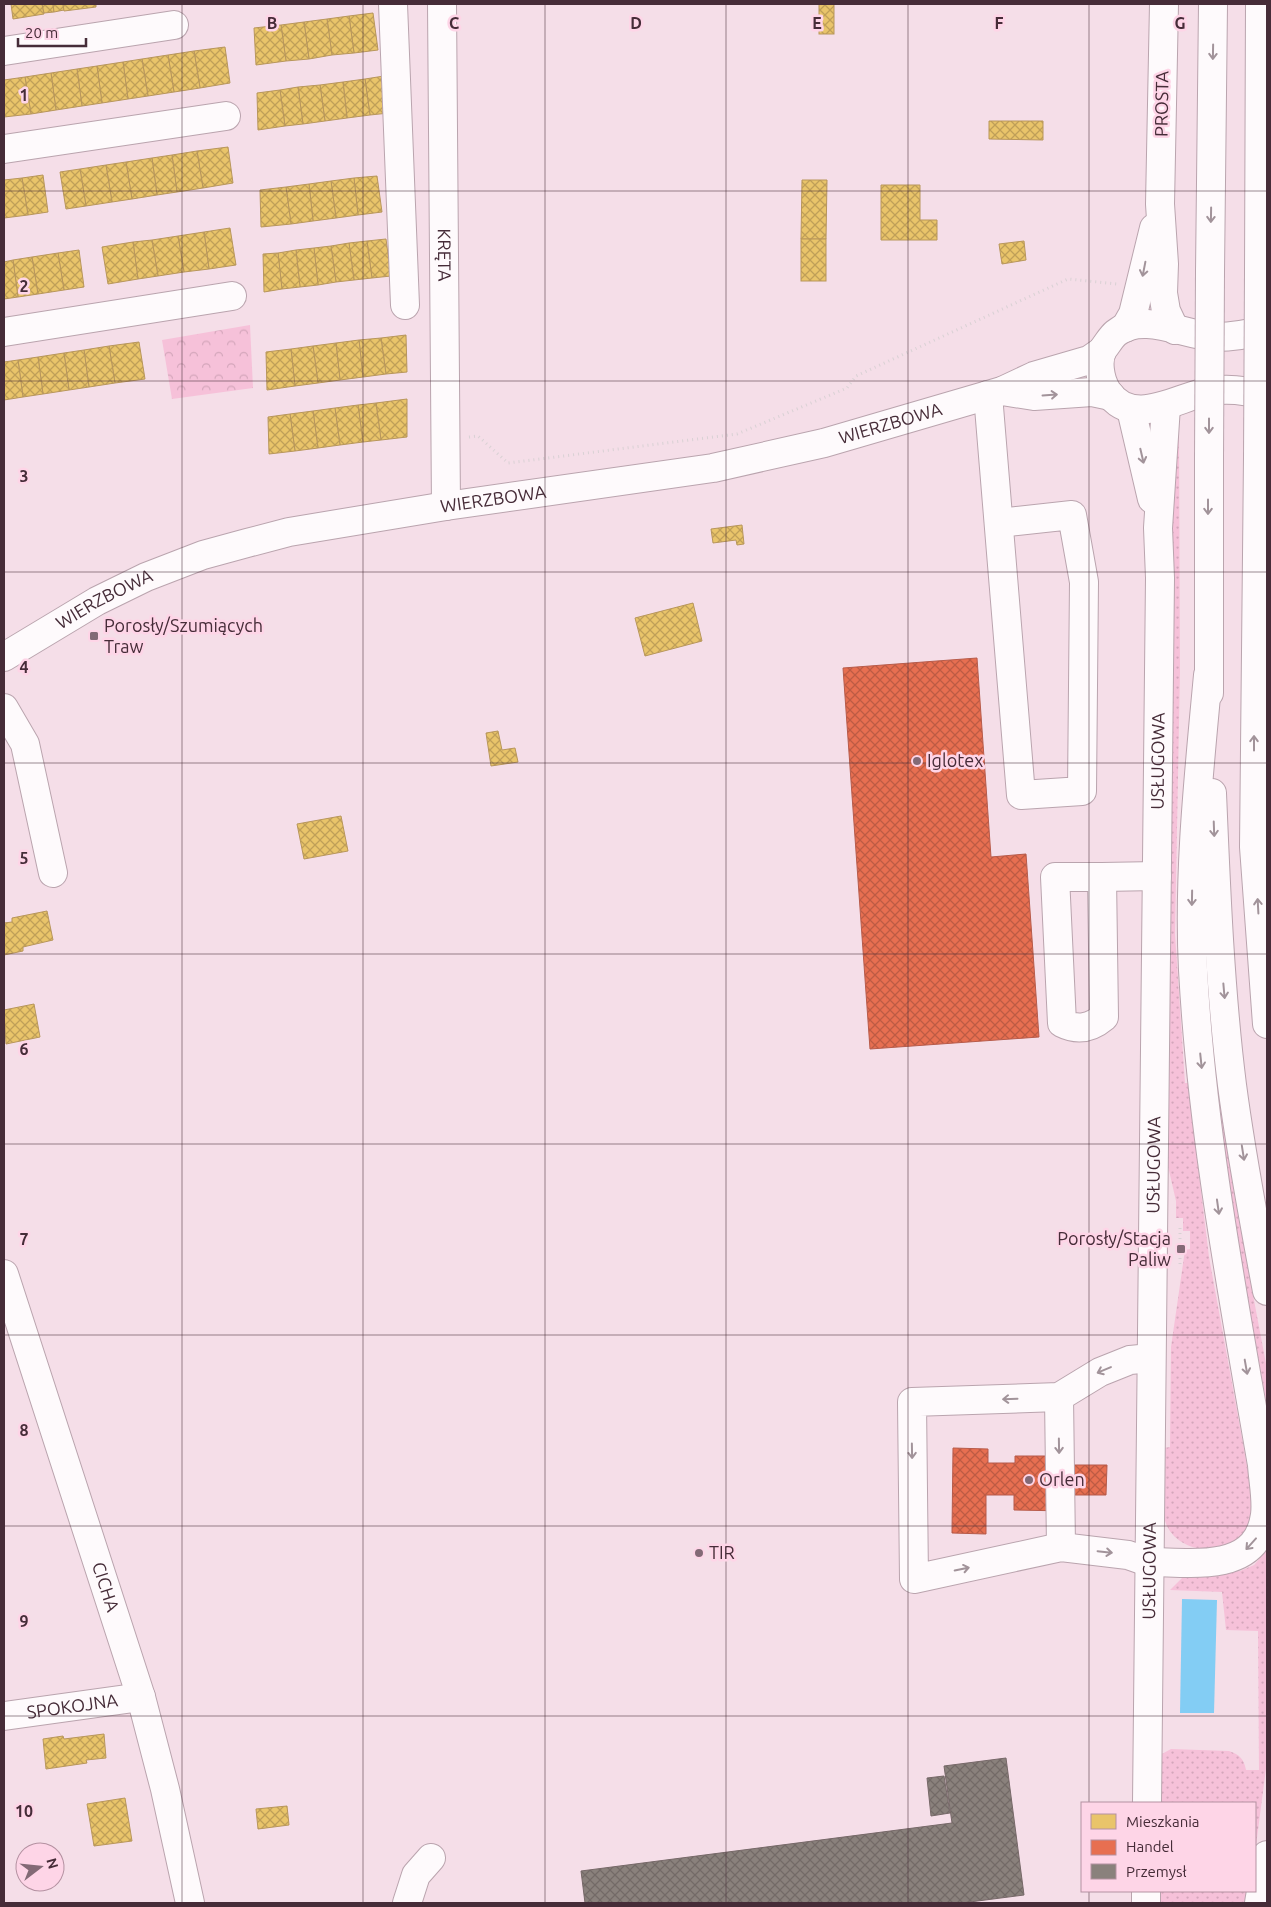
<svg xmlns="http://www.w3.org/2000/svg" width="1271" height="1907" viewBox="0 0 1271 1907" font-family="Ubuntu,sans-serif">
	<style>
		.grass { fill: url(#grass-dots) }
		.forest { fill: url(#forest-crowns) }
		.water { fill: #83cdf4 }
		.homes { fill: url(#homes-cross-hatch); stroke: #b8965b }
		.shops { fill: url(#shops-cross-hatch); stroke: #b75b4a }
		.industry { fill: url(#industry-cross-hatch); stroke: #766868 }
		.lines { fill: none; stroke-linecap: round; stroke-linejoin: round }
		.minor-casing { stroke: #baa4ae; stroke-width: 30 }
		.major-casing { stroke: #baa4ae; stroke-width: 30 }
		.highway-casing { stroke: #baa4ae; stroke-width: 30 }
		.path { stroke: #d9d1d4; stroke-width: 3; stroke-dasharray: 1 4; stroke-linecap: butt }
		.minor { stroke: #fefafc; stroke-width: 28 }
		.major { stroke: #fefafc; stroke-width: 28 }
		.highway { stroke: #fefafc; stroke-width: 28 }
		.highway-bridge-casing { stroke: #baa4ae; stroke-width: 30; stroke-linecap: butt }
		.highway-bridge { stroke: #fefafc; stroke-width: 28 }
		.oneway { stroke: #a2939a }
		.grid { fill: none; stroke: #462c38; stroke-width: 1; stroke-opacity: 0.55 }
		.poi-dot { fill: #836a76; stroke: #fed5e7; stroke-width: 2 }
		.labels { text-anchor: middle; stroke-width: 5; stroke-linejoin: round; paint-order: stroke }
		.street-label { font-size: 18px; fill: #462c38; stroke: #fed5e7 }
		.poi-label { font-size: 18px; fill: #462c38; stroke: #fed5e7; text-anchor: start }
		.grid-label { font-size: 16px; text-anchor: middle; font-weight: bold; fill: #462c38; stroke: #fed5e7; stroke-width: 5; stroke-linejoin: round; paint-order: stroke }
	</style>
	<defs>
		<pattern id="grass-dots" width="8" height="8" patternUnits="userSpaceOnUse" patternTransform="scale(1.25)"><rect width="8" height="8" fill="#f6c1d9"/><path d="M2 2h.1M6 6h.1" fill="none" stroke="#d4a6bb" stroke-width="1.8" stroke-linecap="round"/></pattern>
		<pattern id="forest-crowns" width="20" height="18" patternUnits="userSpaceOnUse" patternTransform="scale(1.25)"><rect width="20" height="18" fill="#f6c1d9"/><path d="M2 6a3 3 0 1 1 6 0M12 15a3 3 0 1 1 6 0" fill="none" stroke="#d4a6bb"/></pattern>
		<pattern id="homes-cross-hatch" width="8" height="8" patternUnits="userSpaceOnUse" patternTransform="scale(1.25)"><rect width="8" height="8" fill="#e9c46a"/><path d="M0 0l8 8M0 8l8-8" fill="none" stroke="#bf9f58"/></pattern>
		<pattern id="shops-cross-hatch" width="8" height="8" patternUnits="userSpaceOnUse" patternTransform="scale(1.25)"><rect width="8" height="8" fill="#e76f51"/><path d="M0 0l8 8M0 8l8-8" fill="none" stroke="#bd5b44"/></pattern>
		<pattern id="industry-cross-hatch" width="8" height="8" patternUnits="userSpaceOnUse" patternTransform="scale(1.25)"><rect width="8" height="8" fill="#8a817c"/><path d="M0 0l8 8M0 8l8-8" fill="none" stroke="#736a67"/></pattern>
	</defs>
	<rect width="100%" height="100%" fill="#f5dee8"/>
	<!-- grass -->
	<g class="grass">
		<path d="M1179,423L1180,672L1175,934L1185,1083H1188L1209,1257L1254,1504L1247,1533C1241,1537 1235,1543 1228,1546C1207,1555 1177,1547 1167,1526C1158,1507 1164,1469 1164,1448L1170,1447L1171,1347L1185,1250L1190,1249V1231H1183V1218H1176V1201L1167,1162L1172,712V438Z"/>
		<polygon points="1211,1038 1214,1040 1234,1194 1267,1369 1267,1406 1229,1197"/>
		<path d="M1267,1550V1761L1255,1853V1803H1159L1160,1755L1171,1749L1229,1751C1240,1755 1244,1759 1246,1770H1259L1258,1631L1226,1630L1222,1592L1170,1590L1182,1578L1240,1571L1254,1565Z"/>
		<polygon points="1158,1891 1247,1891 1244,1903 1158,1903"/>
	</g>
	<!-- forest -->
	<polygon class="forest" points="250,325 253,388 172,399 162,340"/>
	<!-- water -->
	<polygon class="water" points="1182,1599 1217,1600 1214,1713 1180,1713"/>
	<!-- homes -->
	<g class="homes">
		<polygon points="11,4 42,4 44,14 13,19"/>
		<polygon points="42,4 53,4 54,12 44,13"/>
		<polygon points="53,4 63,4 64,10 54,12"/>
		<polygon points="63,4 96,4 96,7 64,11"/>
		<rect x="819" y="4" width="15" height="30"/>
		<polygon points="373,13 378,50 354,53 349,16"/>
		<polygon points="349,16 354,53 332,55 327,19"/>
		<polygon points="327,19 332,55 309,59 304,22"/>
		<polygon points="304,22 309,59 286,61 281,25"/>
		<polygon points="281,25 286,61 256,65 254,28"/>
		<polygon points="225,47 230,83 200,88 194,51"/>
		<polygon points="194,51 200,88 174,92 168,55"/>
		<polygon points="168,55 174,92 148,96 142,59"/>
		<polygon points="142,59 148,96 128,99 123,62"/>
		<polygon points="123,62 128,99 102,103 97,66"/>
		<polygon points="97,66 102,103 82,106 77,69"/>
		<polygon points="77,69 82,106 56,110 51,73"/>
		<polygon points="51,73 56,110 31,114 25,77"/>
		<polygon points="384,76 389,113 370,115 365,79"/>
		<polygon points="25,77 31,114 4,117 4,80"/>
		<polygon points="365,79 370,115 347,118 343,82"/>
		<polygon points="343,82 347,118 325,121 320,85"/>
		<polygon points="320,85 325,121 303,124 298,87"/>
		<polygon points="298,87 303,124 285,126 280,90"/>
		<polygon points="280,90 285,126 258,130 257,93"/>
		<polygon points="989,121 1043,121 1043,140 989,139"/>
		<polygon points="228,147 233,183 203,188 197,151"/>
		<polygon points="197,151 203,188 177,192 172,155"/>
		<polygon points="172,155 177,192 157,195 152,158"/>
		<polygon points="152,158 157,195 132,199 126,162"/>
		<polygon points="126,162 132,199 112,202 106,165"/>
		<polygon points="106,165 112,202 86,206 80,169"/>
		<polygon points="80,169 86,206 66,209 60,172"/>
		<polygon points="43,175 48,212 28,215 22,178"/>
		<polygon points="377,176 382,212 358,215 354,178"/>
		<polygon points="22,178 28,215 4,218 4,180"/>
		<polygon points="354,178 358,215 336,218 331,181"/>
		<polygon points="802,180 827,180 826,239 801,239"/>
		<polygon points="331,181 336,218 313,221 309,184"/>
		<polygon points="309,184 313,221 291,224 286,187"/>
		<polygon points="881,185 920,185 920,220 937,220 937,240 881,240"/>
		<polygon points="286,187 291,224 261,227 260,190"/>
		<polygon points="230,228 236,265 209,269 204,232"/>
		<polygon points="204,232 209,269 184,272 178,236"/>
		<polygon points="178,236 184,272 158,276 152,240"/>
		<polygon points="386,239 391,276 372,278 367,241"/>
		<rect x="801" y="239" width="25" height="42"/>
		<polygon points="152,240 158,276 138,279 133,242"/>
		<polygon points="367,241 372,278 354,280 349,243"/>
		<polygon points="1024,241 1026,260 1002,264 999,244"/>
		<polygon points="133,242 138,279 108,284 102,247"/>
		<polygon points="349,243 354,280 336,282 331,246"/>
		<polygon points="331,246 336,282 318,285 314,248"/>
		<polygon points="314,248 318,285 300,287 296,250"/>
		<polygon points="79,250 84,287 64,290 58,253"/>
		<polygon points="296,250 300,287 282,289 278,253"/>
		<polygon points="58,253 64,290 38,294 32,257"/>
		<polygon points="278,253 282,289 264,292 263,254"/>
		<polygon points="32,257 38,294 18,297 13,260"/>
		<polygon points="13,260 18,297 4,299 4,262"/>
		<polygon points="406,335 407,372 386,374 381,338"/>
		<polygon points="381,338 386,374 363,377 359,340"/>
		<polygon points="359,340 363,377 340,380 336,343"/>
		<polygon points="139,342 145,379 115,383 109,346"/>
		<polygon points="336,343 340,380 318,383 313,346"/>
		<polygon points="109,346 115,383 89,387 84,350"/>
		<polygon points="313,346 318,383 295,386 291,349"/>
		<polygon points="291,349 295,386 267,390 266,352"/>
		<polygon points="84,350 89,387 69,390 64,353"/>
		<polygon points="64,353 69,390 43,394 38,357"/>
		<polygon points="38,357 43,394 23,397 18,360"/>
		<polygon points="18,360 23,397 4,400 4,362"/>
		<polygon points="407,399 407,437 381,440 376,403"/>
		<polygon points="376,403 381,440 363,442 358,405"/>
		<polygon points="358,405 363,442 340,445 335,408"/>
		<polygon points="335,408 340,445 318,448 313,411"/>
		<polygon points="313,411 318,448 295,451 290,414"/>
		<polygon points="290,414 295,451 269,454 268,417"/>
		<polygon points="742,525 744,544 737,545 736,540 713,543 711,529"/>
		<polygon points="693,603 702,641 645,656 635,618"/>
		<polygon points="498,731 502,750 515,748 518,762 491,766 486,733"/>
		<polygon points="341,816 348,851 304,859 297,824"/>
		<polygon points="47,911 53,940 23,947 23,951 4,955 4,923 12,922 12,918"/>
		<polygon points="34,1004 40,1037 6,1044 4,1010"/>
		<polygon points="104,1734 106,1758 86,1760 87,1763 46,1769 43,1739 63,1736 64,1739"/>
		<polygon points="125,1798 132,1841 94,1846 87,1804"/>
		<polygon points="287,1806 289,1825 258,1829 256,1809"/>
	</g>
	<!-- shops -->
	<g class="shops">
		<polygon points="977,658 991,857 1026,854 1039,1037 870,1049 843,668"/>
		<polygon points="953,1448 988,1449 988,1463 1015,1463 1015,1456 1069,1456 1069,1465 1107,1465 1106,1495 1068,1495 1067,1511 1014,1510 1014,1495 986,1495 986,1534 952,1533"/>
	</g>
	<!-- industry -->
	<g class="industry">
		<polygon points="1006,1758 1024,1895 962,1903 585,1903 581,1871 952,1823 944,1766"/>
		<polygon points="944,1776 950,1813 931,1816 927,1778"/>
	</g>
	<g class="lines">
		<!-- minor casing -->
		<g class="minor-casing">
			<g id="minor">
				<polyline points="393,4 405,305"/>
				<path id="s1" d="M442,4L446,506"/>
				<polyline points="1164,4 1160,204 1164,264 1163,293 1166,311 1175,330"/>
				<polyline points="4,51 174,25"/>
				<polyline points="4,149 226,116"/>
				<polyline points="1125,328 1133,314 1154,228"/>
				<path d="M1267,329C1250,334 1233,337 1215,337C1185,336 1143,311 1116,333C1111,337 1108,343 1104,348C1096,359 1100,380 1107,391C1133,430 1178,396 1211,391C1230,388 1249,391 1267,396"/>
				<polyline points="4,332 232,296"/>
				<polyline points="1002,391 1034,396 1092,392 1111,396"/>
				<polyline points="988,395 1021,795 1082,791 1084,582 1072,515 999,523"/>
				<polyline points="1131,409 1152,499"/>
				<path id="s2" d="M4,657L97,601L146,577L203,555L247,543L289,532L446,506L713,468L824,443L1002,391L1034,376L1089,360L1102,351"/>
				<polyline points="4,708 25,744 53,873"/>
				<path d="M1102,877H1055L1062,1023C1078,1031 1091,1028 1104,1017L1102,877L1157,876"/>
				<path id="s3" d="M4,1274L141,1697L165,1789L190,1903"/>
				<polyline points="1059,1397 1061,1547"/>
				<polyline points="1148,1562 1128,1555 1061,1547 914,1579 912,1402 1059,1397 1100,1372 1130,1360 1151,1358"/>
				<path id="s4" d="M4,1716L141,1697"/>
				<path id="s5" d="M1147,1803L1160,578L1158,528L1166,406"/>
				<polyline points="407,1903 416,1875 431,1858"/>
				<polyline points="1146,1903 1146,1891"/>
			</g>
		</g>
		<!-- major casing -->
		<g class="major-casing">
			<polyline id="major" points="1259,1903 1267,1855"/>
		</g>
		<!-- highway casing -->
		<g class="highway-casing">
			<g id="highway">
				<polyline points="1210,272 1213,4"/>
				<polyline points="1259,273 1260,4"/>
				<polyline points="1209,458 1209,693"/>
				<polyline points="1258,458 1254,847 1267,1024"/>
				<path d="M1212,793C1216,889 1220,990 1232,1085C1241,1154 1254,1222 1267,1291"/>
				<path d="M1148,1562C1192,1562 1257,1574 1265,1515C1267,1499 1263,1481 1262,1465C1234,1301 1202,1137 1193,970C1188,872 1199,773 1208,675"/>
			</g>
		</g>
		<!-- path -->
		<g class="path">
			<polyline points="469,437 478,436 508,463 737,434 847,388 856,376 1068,279 1117,284"/>
			<polyline points="1180,1264 1180,1228"/>
		</g>
		<!-- minor -->
		<use href="#minor" class="minor"/>
		<!-- major -->
		<use href="#major" class="major"/>
		<!-- highway -->
		<use href="#highway" class="highway"/>
		<!-- highway-bridge casing -->
		<g class="highway-bridge-casing">
			<g id="highway-bridge">
				<polyline points="1209,458 1210,272"/>
				<polyline points="1258,458 1259,273"/>
			</g>
		</g>
		<!-- highway-bridge -->
		<use href="#highway-bridge" class="highway-bridge"/>
	</g>
	<!-- one-way arrows -->
	<defs><path id="oneway-shaft" d="M-6 0H5M1.5-3L5.5 0L1.5 3" fill="none" stroke-width="1.6" stroke-linecap="round" stroke-linejoin="round" transform="scale(1.25)"/></defs>
	<g class="oneway">
		<use href="#oneway-shaft" transform="translate(1213 52) rotate(91)"/>
		<use href="#oneway-shaft" transform="translate(1211 215) rotate(91)"/>
		<use href="#oneway-shaft" transform="translate(1144 269) rotate(101)"/>
		<use href="#oneway-shaft" transform="translate(1050 395) rotate(-4)"/>
		<use href="#oneway-shaft" transform="translate(1209 426) rotate(90)"/>
		<use href="#oneway-shaft" transform="translate(1142 456) rotate(77)"/>
		<use href="#oneway-shaft" transform="translate(1208 507) rotate(90)"/>
		<use href="#oneway-shaft" transform="translate(1254 743) rotate(-90)"/>
		<use href="#oneway-shaft" transform="translate(1214 829) rotate(88)"/>
		<use href="#oneway-shaft" transform="translate(1192 898) rotate(91)"/>
		<use href="#oneway-shaft" transform="translate(1258 906) rotate(-93)"/>
		<use href="#oneway-shaft" transform="translate(1224 991) rotate(85)"/>
		<use href="#oneway-shaft" transform="translate(1201 1061) rotate(84)"/>
		<use href="#oneway-shaft" transform="translate(1243 1153) rotate(81)"/>
		<use href="#oneway-shaft" transform="translate(1218 1207) rotate(82)"/>
		<use href="#oneway-shaft" transform="translate(1246 1367) rotate(80)"/>
		<use href="#oneway-shaft" transform="translate(1104 1370) rotate(157)"/>
		<use href="#oneway-shaft" transform="translate(1010 1399) rotate(178)"/>
		<use href="#oneway-shaft" transform="translate(1059 1446) rotate(89)"/>
		<use href="#oneway-shaft" transform="translate(912 1451) rotate(89)"/>
		<use href="#oneway-shaft" transform="translate(1251 1544) rotate(132)"/>
		<use href="#oneway-shaft" transform="translate(1105 1552) rotate(6)"/>
		<use href="#oneway-shaft" transform="translate(962 1569) rotate(-12)"/>
	</g>
	<!-- grid -->
	<path class="grid" d="M182,4V1903M363,4V1903M545,4V1903M726,4V1903M908,4V1903M1089,4V1803M4,191H1267M4,381H1267M4,572H1267M4,763H1267M4,954H1267M4,1144H1267M4,1335H1267M4,1526H1267M4,1716H1267M1089,1891V1903"/>
	<!-- markers -->
	<g class="poi-dot">
		<rect x="89" y="631" width="10" height="10" rx="2.5"/>
		<circle cx="917" cy="761" r="5"/>
		<rect x="1176" y="1244" width="10" height="10" rx="2.5"/>
		<circle cx="1029" cy="1480" r="5"/>
		<circle cx="699" cy="1553" r="5"/>
	</g>
	<g class="labels">
		<!-- street labels -->
		<g class="street-label">
			<text transform="translate(1162 104) rotate(-89)" y="6">PROSTA</text>
			<text dy="6" stroke="none"><textPath href="#s1" startOffset="251">KRĘTA</textPath></text>
			<text dy="6" stroke="none"><textPath href="#s2" startOffset="925">WIERZBOWA</textPath></text>
			<text dy="6" stroke="none"><textPath href="#s2" startOffset="520">WIERZBOWA</textPath></text>
			<text dy="6" stroke="none"><textPath href="#s2" startOffset="116">WIERZBOWA</textPath></text>
			<text dy="6" stroke="none"><textPath href="#s5" startOffset="1042">USŁUGOWA</textPath></text>
			<text dy="6" stroke="none"><textPath href="#s5" startOffset="638">USŁUGOWA</textPath></text>
			<text dy="6" stroke="none"><textPath href="#s5" startOffset="232">USŁUGOWA</textPath></text>
			<text dy="6" stroke="none"><textPath href="#s3" startOffset="329">CICHA</textPath></text>
			<text dy="6" stroke="none"><textPath href="#s4" startOffset="69">SPOKOJNA</textPath></text>
		</g>
		<!-- poi labels -->
		<g class="poi-label">
			<text x="104" y="632">Porosły/Szumiących<tspan x="104" dy="21">Traw</tspan></text>
			<text x="927" y="767">Iglotex</text>
			<text x="1171" y="1245" text-anchor="end">Porosły/Stacja<tspan x="1171" dy="21">Paliw</tspan></text>
			<text x="1039" y="1486">Orlen</text>
			<text x="709" y="1559">TIR</text>
		</g>
	</g>
	<g class="grid-label">
		<text x="272" y="29">B</text>
		<text x="454" y="29">C</text>
		<text x="636" y="29">D</text>
		<text x="817" y="29">E</text>
		<text x="999" y="29">F</text>
		<text x="1180" y="29">G</text>
		<text x="24" y="101">1</text>
		<text x="24" y="292">2</text>
		<text x="24" y="482">3</text>
		<text x="24" y="673">4</text>
		<text x="24" y="864">5</text>
		<text x="24" y="1055">6</text>
		<text x="24" y="1245">7</text>
		<text x="24" y="1436">8</text>
		<text x="24" y="1627">9</text>
		<text x="24" y="1817">10</text>
	</g>
	<!-- border -->
	<rect width="1271" height="1907" fill="none" stroke="#462c38" stroke-width="10"/>
	<!-- legend -->
	<rect x="1081" y="1802" width="175" height="90" fill="#fed5e7" stroke="#b491a1"/>
	<rect x="1091" y="1814" width="25" height="15" fill="#e9c46a" stroke="#b491a1"/>
	<text x="1126" y="1827" font-size="15" fill="#462c38">Mieszkania</text>
	<rect x="1091" y="1840" width="25" height="15" fill="#e76f51" stroke="#b491a1"/>
	<text x="1126" y="1852" font-size="15" fill="#462c38">Handel</text>
	<rect x="1091" y="1864" width="25" height="15" fill="#8a817c" stroke="#b491a1"/>
	<text x="1126" y="1877" font-size="15" fill="#462c38">Przemysł</text>
	<!-- north arrow -->
	<g transform="translate(40 1867) rotate(74)"><circle r="24" fill="#fed5e7" stroke="#b491a1"/>
	<path d="M0-4L9 19L0 12L-9 19Z" fill="#836a76"/>
	<text y="-8" font-size="14" font-weight="bold" text-anchor="middle" fill="#462c38">N</text>
	</g>
	<!-- scale -->
	<path d="M18 38v8h68v-8" fill="none" stroke="#462c38" stroke-width="2.5"/>
	<text x="25" y="38" font-size="15" fill="#462c38" stroke="#fed5e7" stroke-width="4" paint-order="stroke">20 m</text>
</svg>
